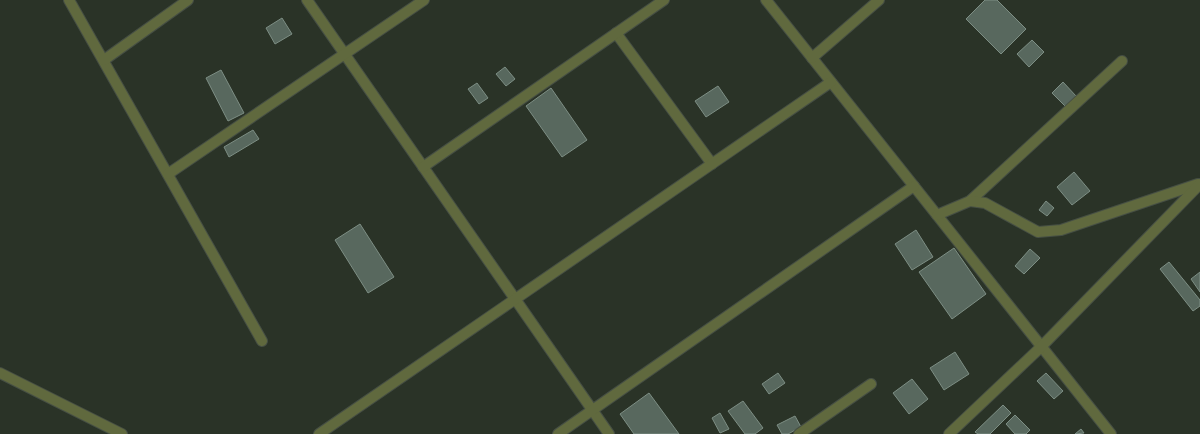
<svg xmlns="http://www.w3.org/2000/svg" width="1200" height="434" viewBox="0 0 1200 434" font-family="'Asap Condensed',sans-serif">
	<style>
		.building { fill: #58685e; stroke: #7d8e84 }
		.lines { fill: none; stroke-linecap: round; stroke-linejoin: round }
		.minor-casing { stroke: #464f44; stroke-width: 12 }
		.tertiary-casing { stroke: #464f44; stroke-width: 12 }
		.minor { stroke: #60693e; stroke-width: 10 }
		.tertiary { stroke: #60693e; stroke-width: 10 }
	</style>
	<rect width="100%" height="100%" fill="#2a3327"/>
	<!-- building -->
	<g class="building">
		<polygon points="985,0 997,0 1026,29 1001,54 966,19"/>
		<polygon points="282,18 292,34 275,44 266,28"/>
		<polygon points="1032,40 1044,52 1029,67 1017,54"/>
		<polygon points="505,67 515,79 506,86 496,74"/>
		<polygon points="221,70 244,113 228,121 206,78"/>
		<polygon points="1063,82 1076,96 1065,106 1052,93"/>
		<polygon points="477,83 488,98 479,104 468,89"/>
		<polygon points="718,86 729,102 706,117 695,101"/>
		<polygon points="551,88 587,140 562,157 526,106"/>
		<polygon points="253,130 259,139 229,157 224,147"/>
		<polygon points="1074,172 1090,191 1072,205 1057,187"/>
		<polygon points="1046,201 1054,208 1047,216 1039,210"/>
		<polygon points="360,224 394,277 368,293 335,240"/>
		<polygon points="916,230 933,257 912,270 895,244"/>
		<polygon points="954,248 986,294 952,319 919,272"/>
		<polygon points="1030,249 1040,258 1024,274 1015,266"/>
		<polygon points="1169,262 1200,300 1200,306 1193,311 1160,269"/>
		<polygon points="1200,272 1200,292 1191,279"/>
		<polygon points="955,352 969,374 944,390 930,368"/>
		<polygon points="778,373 785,383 769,394 762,384"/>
		<polygon points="1046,373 1063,391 1054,399 1037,381"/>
		<polygon points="912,379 928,399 909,414 893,393"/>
		<polygon points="649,393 679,434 634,434 620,414"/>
		<polygon points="743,401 763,428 755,434 745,434 728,411"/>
		<polygon points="1003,405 1011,413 990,434 978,434 975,432"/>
		<polygon points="720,413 729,429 720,433 712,418"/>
		<polygon points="1015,415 1030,430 1026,434 1015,434 1006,424"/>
		<polygon points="795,416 801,427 788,434 782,434 777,425"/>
		<polygon points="1081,429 1084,433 1075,434"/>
	</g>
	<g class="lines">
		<!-- minor casing -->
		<g class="minor-casing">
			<g id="minor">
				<polyline points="69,0 262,341"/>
				<polyline points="307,0 609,434"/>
				<polyline points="766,0 1111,434"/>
				<polyline points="616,33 712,164"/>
				<polyline points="812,58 879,0"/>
				<polyline points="104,60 188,0"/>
				<polyline points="423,167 664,0"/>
				<polyline points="168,174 424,0"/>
				<polyline points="970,201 1122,61"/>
				<polyline points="937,215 970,201 985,203 1038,232 1061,230 1198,184"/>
				<polyline points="319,434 831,82"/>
				<polyline points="558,434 914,186"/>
				<polyline points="799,434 871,384"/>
				<polyline points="949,434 1041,347 1200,184"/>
			</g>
		</g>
		<!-- tertiary casing -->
		<g class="tertiary-casing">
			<polyline id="tertiary" points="0,373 122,434"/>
		</g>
		<!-- minor -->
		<use href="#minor" class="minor"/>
		<!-- tertiary -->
		<use href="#tertiary" class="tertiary"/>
	</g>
</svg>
